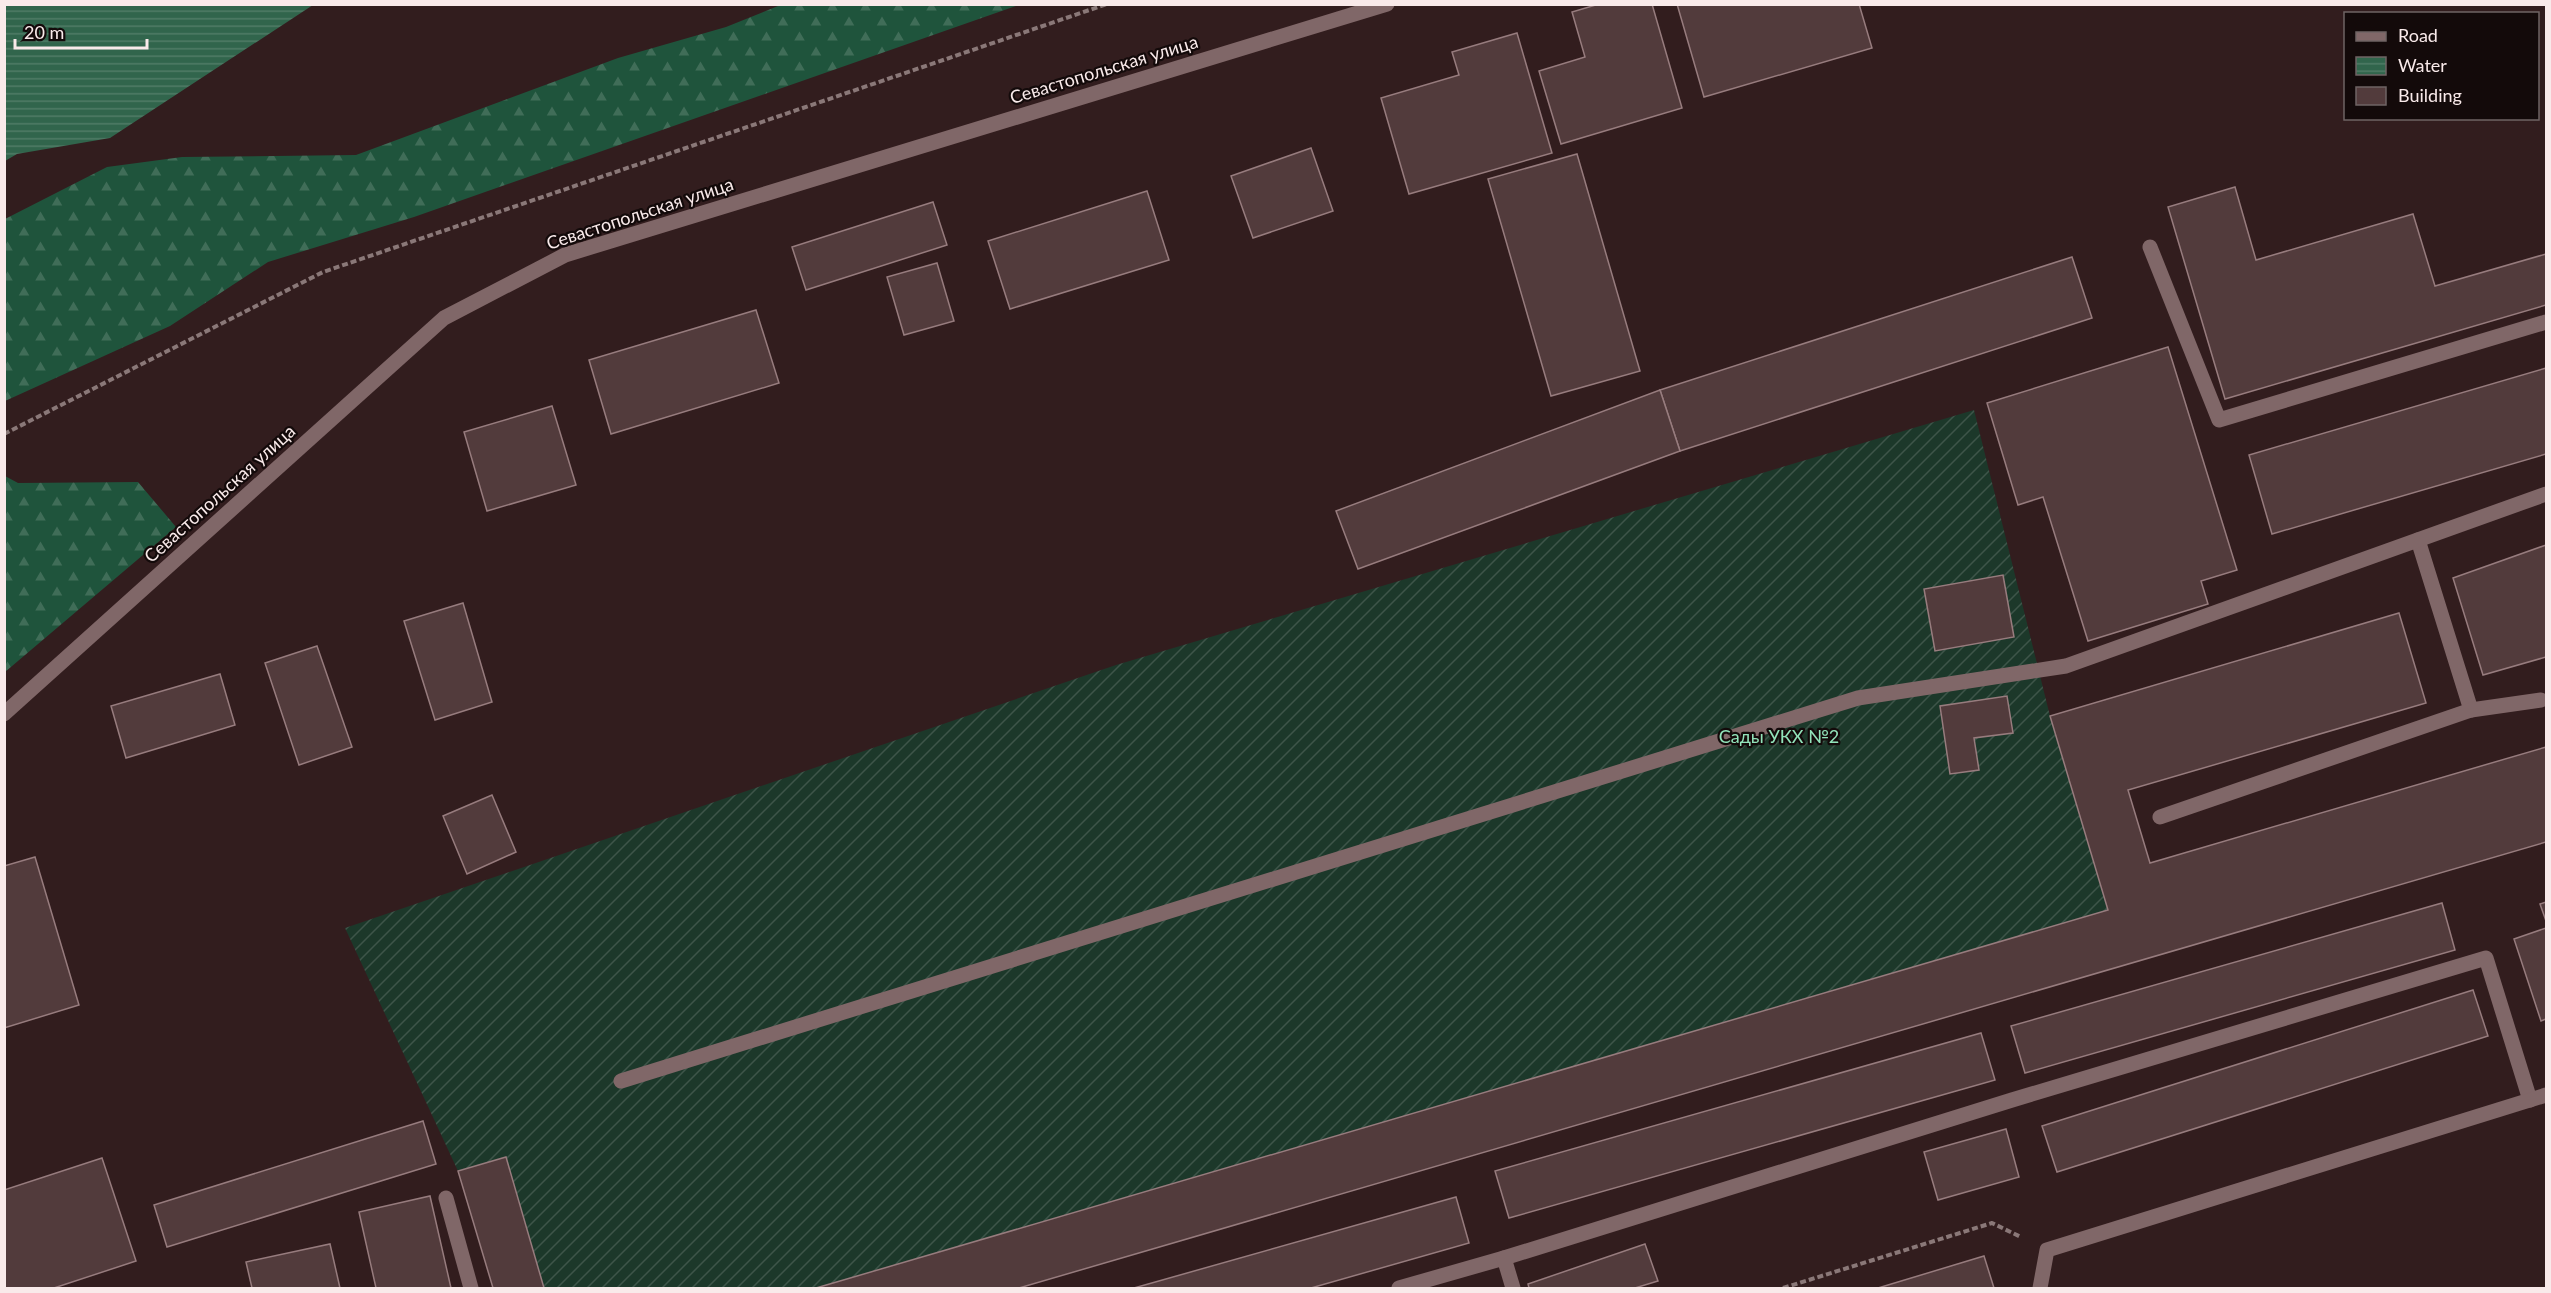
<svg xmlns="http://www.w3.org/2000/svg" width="2551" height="1293" viewBox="0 0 2551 1293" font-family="Lato,sans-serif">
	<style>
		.forest { fill: url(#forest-firs) }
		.garden { fill: url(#garden-furrows) }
		.water { fill: url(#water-rules) }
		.building { fill: #523b3c; stroke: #977c7e; stroke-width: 1.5 }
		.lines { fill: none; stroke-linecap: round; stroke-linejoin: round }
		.path { stroke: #8a7878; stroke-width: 4; stroke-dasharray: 6 3; stroke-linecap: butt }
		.lane { stroke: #806768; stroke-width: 15 }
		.street { stroke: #806768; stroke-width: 15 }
		.labels { text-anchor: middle; stroke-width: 4.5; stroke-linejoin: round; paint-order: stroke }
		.street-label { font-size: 18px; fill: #f9eaea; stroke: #130a0a }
		.park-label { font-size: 18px; fill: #92e3ba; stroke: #130a0a }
	</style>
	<defs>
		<pattern id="forest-firs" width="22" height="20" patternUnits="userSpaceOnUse" patternTransform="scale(1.5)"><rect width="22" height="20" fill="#1f543c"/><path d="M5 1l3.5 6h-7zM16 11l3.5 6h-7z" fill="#406d58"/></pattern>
		<pattern id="garden-furrows" width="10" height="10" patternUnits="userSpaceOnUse" patternTransform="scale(1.5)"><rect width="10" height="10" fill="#1c382a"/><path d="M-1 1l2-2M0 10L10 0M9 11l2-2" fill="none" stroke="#3e5549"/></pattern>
		<pattern id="water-rules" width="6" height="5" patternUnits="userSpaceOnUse" patternTransform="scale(1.5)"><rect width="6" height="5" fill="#31654c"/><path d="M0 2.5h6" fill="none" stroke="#507b66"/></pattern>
	</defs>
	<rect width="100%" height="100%" fill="#321d1e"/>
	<!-- forest -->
	<g class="forest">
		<polygon points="783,4 1019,5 414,217 268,262 170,326 5,401 5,219 107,167 182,157 356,155 618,58 726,27"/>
		<polygon points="5,476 18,483 138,482 176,527 5,672"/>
	</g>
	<!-- garden -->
	<polygon class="garden" points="1974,410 2050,716 2108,910 816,1288 544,1288 506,1157 458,1171 345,928 1116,665"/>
	<!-- water -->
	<polygon class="water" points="5,4 313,4 313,5 110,138 17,154 5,161"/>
	<!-- building -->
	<g class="building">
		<polygon points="1599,4 1652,4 1682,108 1561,144 1539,71 1585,57 1572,12"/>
		<polygon points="1677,4 1859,4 1872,48 1704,97"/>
		<polygon points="1517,33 1552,153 1409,194 1381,98 1459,75 1452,52"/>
		<polygon points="1311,148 1333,211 1253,238 1231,176"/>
		<polygon points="1577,154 1640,371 1551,396 1488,179"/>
		<polygon points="2235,187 2256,260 2413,214 2435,286 2546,254 2546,305 2225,399 2168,207"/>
		<polygon points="1147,191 1169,260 1010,309 988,241"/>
		<polygon points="933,202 947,245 806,290 792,247"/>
		<polygon points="2072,257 2092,318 1680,451 1660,390"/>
		<polygon points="937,263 954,321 904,335 887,277"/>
		<polygon points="756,310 779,383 611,434 589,360"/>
		<polygon points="2168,347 2237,570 2201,581 2208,604 2088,641 2043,497 2018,505 1987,403"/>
		<polygon points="2546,368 2546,454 2272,534 2249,455"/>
		<polygon points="1660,390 1680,451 1358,569 1336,511"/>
		<polygon points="552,406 576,485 487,511 464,432"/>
		<polygon points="2546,545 2546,657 2483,675 2453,578"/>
		<polygon points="2003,575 2014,637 1935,651 1924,589"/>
		<polygon points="463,603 492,702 435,720 404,621"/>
		<polygon points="2399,613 2426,703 2128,790 2150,863 2546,747 2546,842 1019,1288 816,1288 2108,910 2050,716"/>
		<polygon points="317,646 352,747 299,765 265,663"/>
		<polygon points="220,674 235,725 126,758 111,706"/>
		<polygon points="2007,696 2013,733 1974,738 1979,770 1950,774 1940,706"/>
		<polygon points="492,795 516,852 467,874 443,816"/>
		<polygon points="35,857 79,1005 4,1028 4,866"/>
		<polygon points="2546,902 2546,921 2540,904"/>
		<polygon points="2442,903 2455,950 2025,1073 2011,1026"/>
		<polygon points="2546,928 2546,1019 2541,1021 2514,939"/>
		<polygon points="2473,990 2488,1036 2057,1172 2042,1126"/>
		<polygon points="1981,1033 1995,1080 1509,1218 1495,1171"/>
		<polygon points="423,1121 436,1164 167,1247 154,1205"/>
		<polygon points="2006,1129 2019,1177 1938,1200 1924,1152"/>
		<polygon points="506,1157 544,1288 493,1288 458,1171"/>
		<polygon points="102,1158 136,1261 54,1288 4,1288 4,1190"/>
		<polygon points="430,1196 451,1288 376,1288 359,1212"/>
		<polygon points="1456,1197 1469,1243 1311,1288 1134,1288"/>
		<polygon points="330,1244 340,1288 252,1288 246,1262"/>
		<polygon points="1645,1244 1658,1281 1635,1288 1529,1288 1528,1284"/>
		<polygon points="1984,1256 1994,1288 1878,1288"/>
	</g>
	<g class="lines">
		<!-- path -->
		<g class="path">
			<polyline points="4,434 323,272 1107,4"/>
			<polyline points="1783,1288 1992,1223 2021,1237"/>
		</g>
		<!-- lane -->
		<g class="lane">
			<polyline points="2150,247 2219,420 2546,322"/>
			<polyline points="2418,540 2471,710"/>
			<polyline points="2160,817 2471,710 2541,700"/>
			<polyline points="621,1081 1858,698 2066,666 2546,494"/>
			<polyline points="446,1198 471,1288"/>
			<polyline points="1399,1288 1504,1258"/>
			<polyline points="1513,1288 1504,1258 2012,1100 2486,958 2530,1100"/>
			<polyline points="2040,1288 2047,1250 2546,1095"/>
		</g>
		<!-- street -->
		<polyline class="street" points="4,714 444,318 565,255 1387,4"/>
	</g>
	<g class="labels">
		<!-- street labels -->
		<g class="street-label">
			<text transform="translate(1104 70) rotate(-17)" y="6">Севастопольская улица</text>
			<text transform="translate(640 214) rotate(-18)" y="6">Севастопольская улица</text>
			<text transform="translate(220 494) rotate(-42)" y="6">Севастопольская улица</text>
		</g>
		<!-- park labels -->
		<g class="park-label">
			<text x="1779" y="743">Сады УКХ №2</text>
		</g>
	</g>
	<!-- border -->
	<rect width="2551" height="1293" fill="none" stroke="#f9eaea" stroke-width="12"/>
	<!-- legend -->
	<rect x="2344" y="12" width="195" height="108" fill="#130a0a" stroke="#6f6464" stroke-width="1.5"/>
	<rect x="2356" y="32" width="30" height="9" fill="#806768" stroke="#6f6464" stroke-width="1.5"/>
	<text x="2398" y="42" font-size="18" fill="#f9eaea">Road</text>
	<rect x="2356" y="57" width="30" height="18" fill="url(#water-rules)" stroke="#6f6464" stroke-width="1.5"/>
	<text x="2398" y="72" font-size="18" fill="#f9eaea">Water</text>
	<rect x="2356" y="87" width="30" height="18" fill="#523b3c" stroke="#6f6464" stroke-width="1.5"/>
	<text x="2398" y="102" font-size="18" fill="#f9eaea">Building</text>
	<!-- scale -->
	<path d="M15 39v9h132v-9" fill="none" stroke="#f9eaea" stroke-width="3"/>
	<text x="24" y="39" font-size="18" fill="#f9eaea" stroke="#130a0a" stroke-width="4.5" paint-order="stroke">20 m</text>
</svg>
